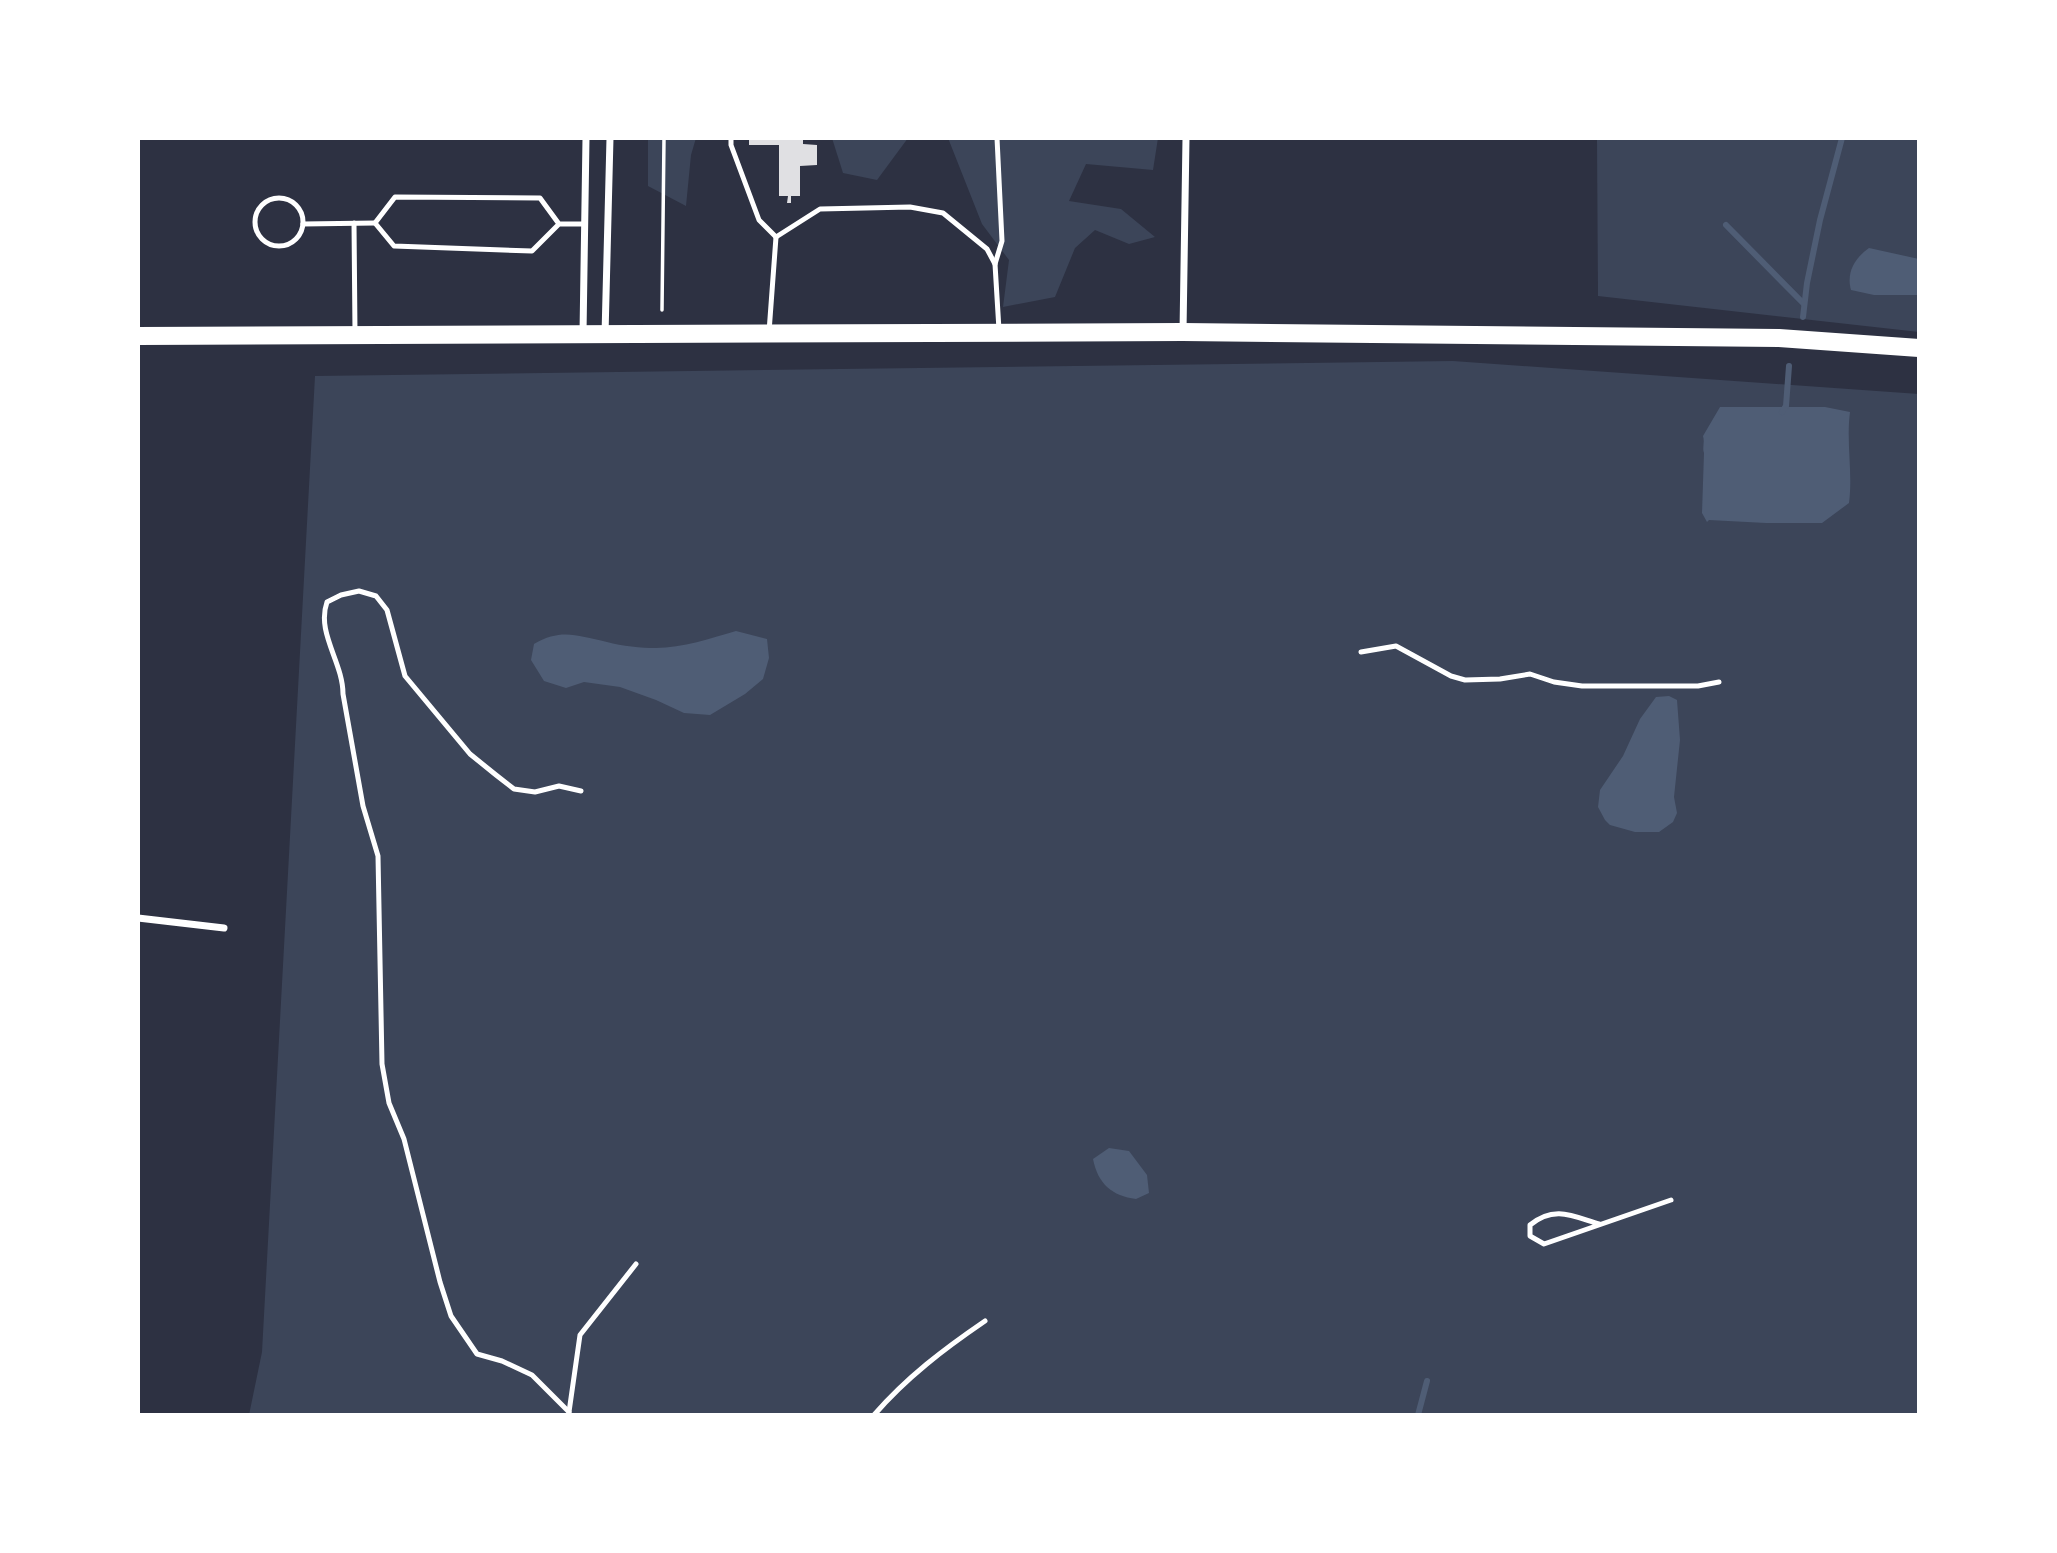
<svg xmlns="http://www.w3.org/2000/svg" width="2057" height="1553" viewBox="0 0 2057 1553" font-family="Roboto,sans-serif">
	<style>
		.green { fill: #3c4559 }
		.water { fill: #4f5d75 }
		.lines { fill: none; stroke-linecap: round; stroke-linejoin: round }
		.stream { stroke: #4f5d75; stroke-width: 6 }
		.building { fill: #e0e0e3 }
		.path { stroke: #fff; stroke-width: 3.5 }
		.service { stroke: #fff; stroke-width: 5 }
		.minor { stroke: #fff; stroke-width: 7 }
		.primary { stroke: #fff; stroke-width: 18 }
	</style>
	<rect width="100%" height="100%" fill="#2d3142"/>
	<!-- green -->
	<g class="green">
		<polygon points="648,138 696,138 691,155 686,206 648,186"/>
		<polygon points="832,138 908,138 877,180 843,173"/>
		<polygon points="948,138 1158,138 1153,170 1086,164 1069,201 1121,209 1155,237 1129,244 1095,230 1075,248 1055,297 1003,307 1009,260 982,224"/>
		<polygon points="1597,138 1919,138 1919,332 1598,296"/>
		<polygon points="1453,361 1919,394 1919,1415 249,1415 262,1352 315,376"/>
	</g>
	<!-- water -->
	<g class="water">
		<path d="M1869,248L1919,259V295H1874L1851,290C1846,272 1855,258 1869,248Z"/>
		<path d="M1720,407H1825L1850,412C1846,442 1853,473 1849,503L1822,523H1766L1709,520L1707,522L1702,513L1704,453C1702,447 1705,443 1703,436Z"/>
		<path d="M736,631L767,639L769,658L763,679L745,694L710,715L684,713L656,700L620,687L584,682L566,688L544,681L531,660L534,644C562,628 577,636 607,642C622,646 641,648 656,648C682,648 712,638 736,631Z"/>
		<polygon points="1669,696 1677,700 1680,740 1674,797 1677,813 1673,822 1659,832 1635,832 1610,825 1605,820 1598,807 1600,790 1623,756 1640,719 1656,697"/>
		<path d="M1109,1148L1129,1151L1147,1175L1149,1193L1136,1199C1112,1196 1098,1184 1093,1159Z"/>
	</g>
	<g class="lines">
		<!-- stream -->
		<g class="stream">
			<polyline points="1726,225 1804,304"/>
			<polyline points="1803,317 1807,283 1820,220 1842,138"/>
			<polyline points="1782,412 1786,406 1789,366"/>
			<polyline points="1418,1415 1427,1381"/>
		</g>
	</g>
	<!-- building -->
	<polygon class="building" points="749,138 803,138 803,144 817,145 817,165 800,166 800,196 791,196 791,203 787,203 788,196 779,196 779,145 749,145"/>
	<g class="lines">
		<!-- path -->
		<polyline class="path" points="662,310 664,138"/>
		<!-- service -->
		<g class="service">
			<polyline points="731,138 731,145 759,220 776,237"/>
			<polyline points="997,138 1002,241 995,264 999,330"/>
			<circle cx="279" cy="222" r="24"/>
			<polyline points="354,223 355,332"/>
			<polyline points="303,224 375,223"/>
			<polyline points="559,224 540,198 395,197 375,223 394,246 532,251 559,224 585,224"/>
			<polyline points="776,237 820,209 910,207 943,213 987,249 995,264"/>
			<polyline points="769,332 776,237"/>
			<polyline points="1361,652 1396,646 1451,676 1465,680 1500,679 1530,674 1554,682 1582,686 1698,686 1719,682"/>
			<path d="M1599,1224C1573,1216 1554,1205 1530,1225V1236L1544,1244L1671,1200"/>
			<path d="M569,1412L532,1375L502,1361L477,1354L451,1316L440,1282L404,1139L389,1103L382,1064L378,856L363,806L343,694C343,662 316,633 327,602L341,595L359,591L376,596L387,610L405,676L470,754L496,775L514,789L535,792L559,786L581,791"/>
			<polyline points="569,1412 580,1335 636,1264"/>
			<path d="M874,1415C907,1377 944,1349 985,1321"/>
		</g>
		<!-- minor -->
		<g class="minor">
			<polyline points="1183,332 1186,138"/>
			<polyline points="583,334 586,138"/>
			<polyline points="605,335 610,138"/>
			<polyline points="138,918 224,928"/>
		</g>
		<!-- primary -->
		<polyline class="primary" points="138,336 1183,332 1779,338 1919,348"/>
	</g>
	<!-- border -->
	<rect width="2057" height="1553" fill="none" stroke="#ffffff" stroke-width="280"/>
</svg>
